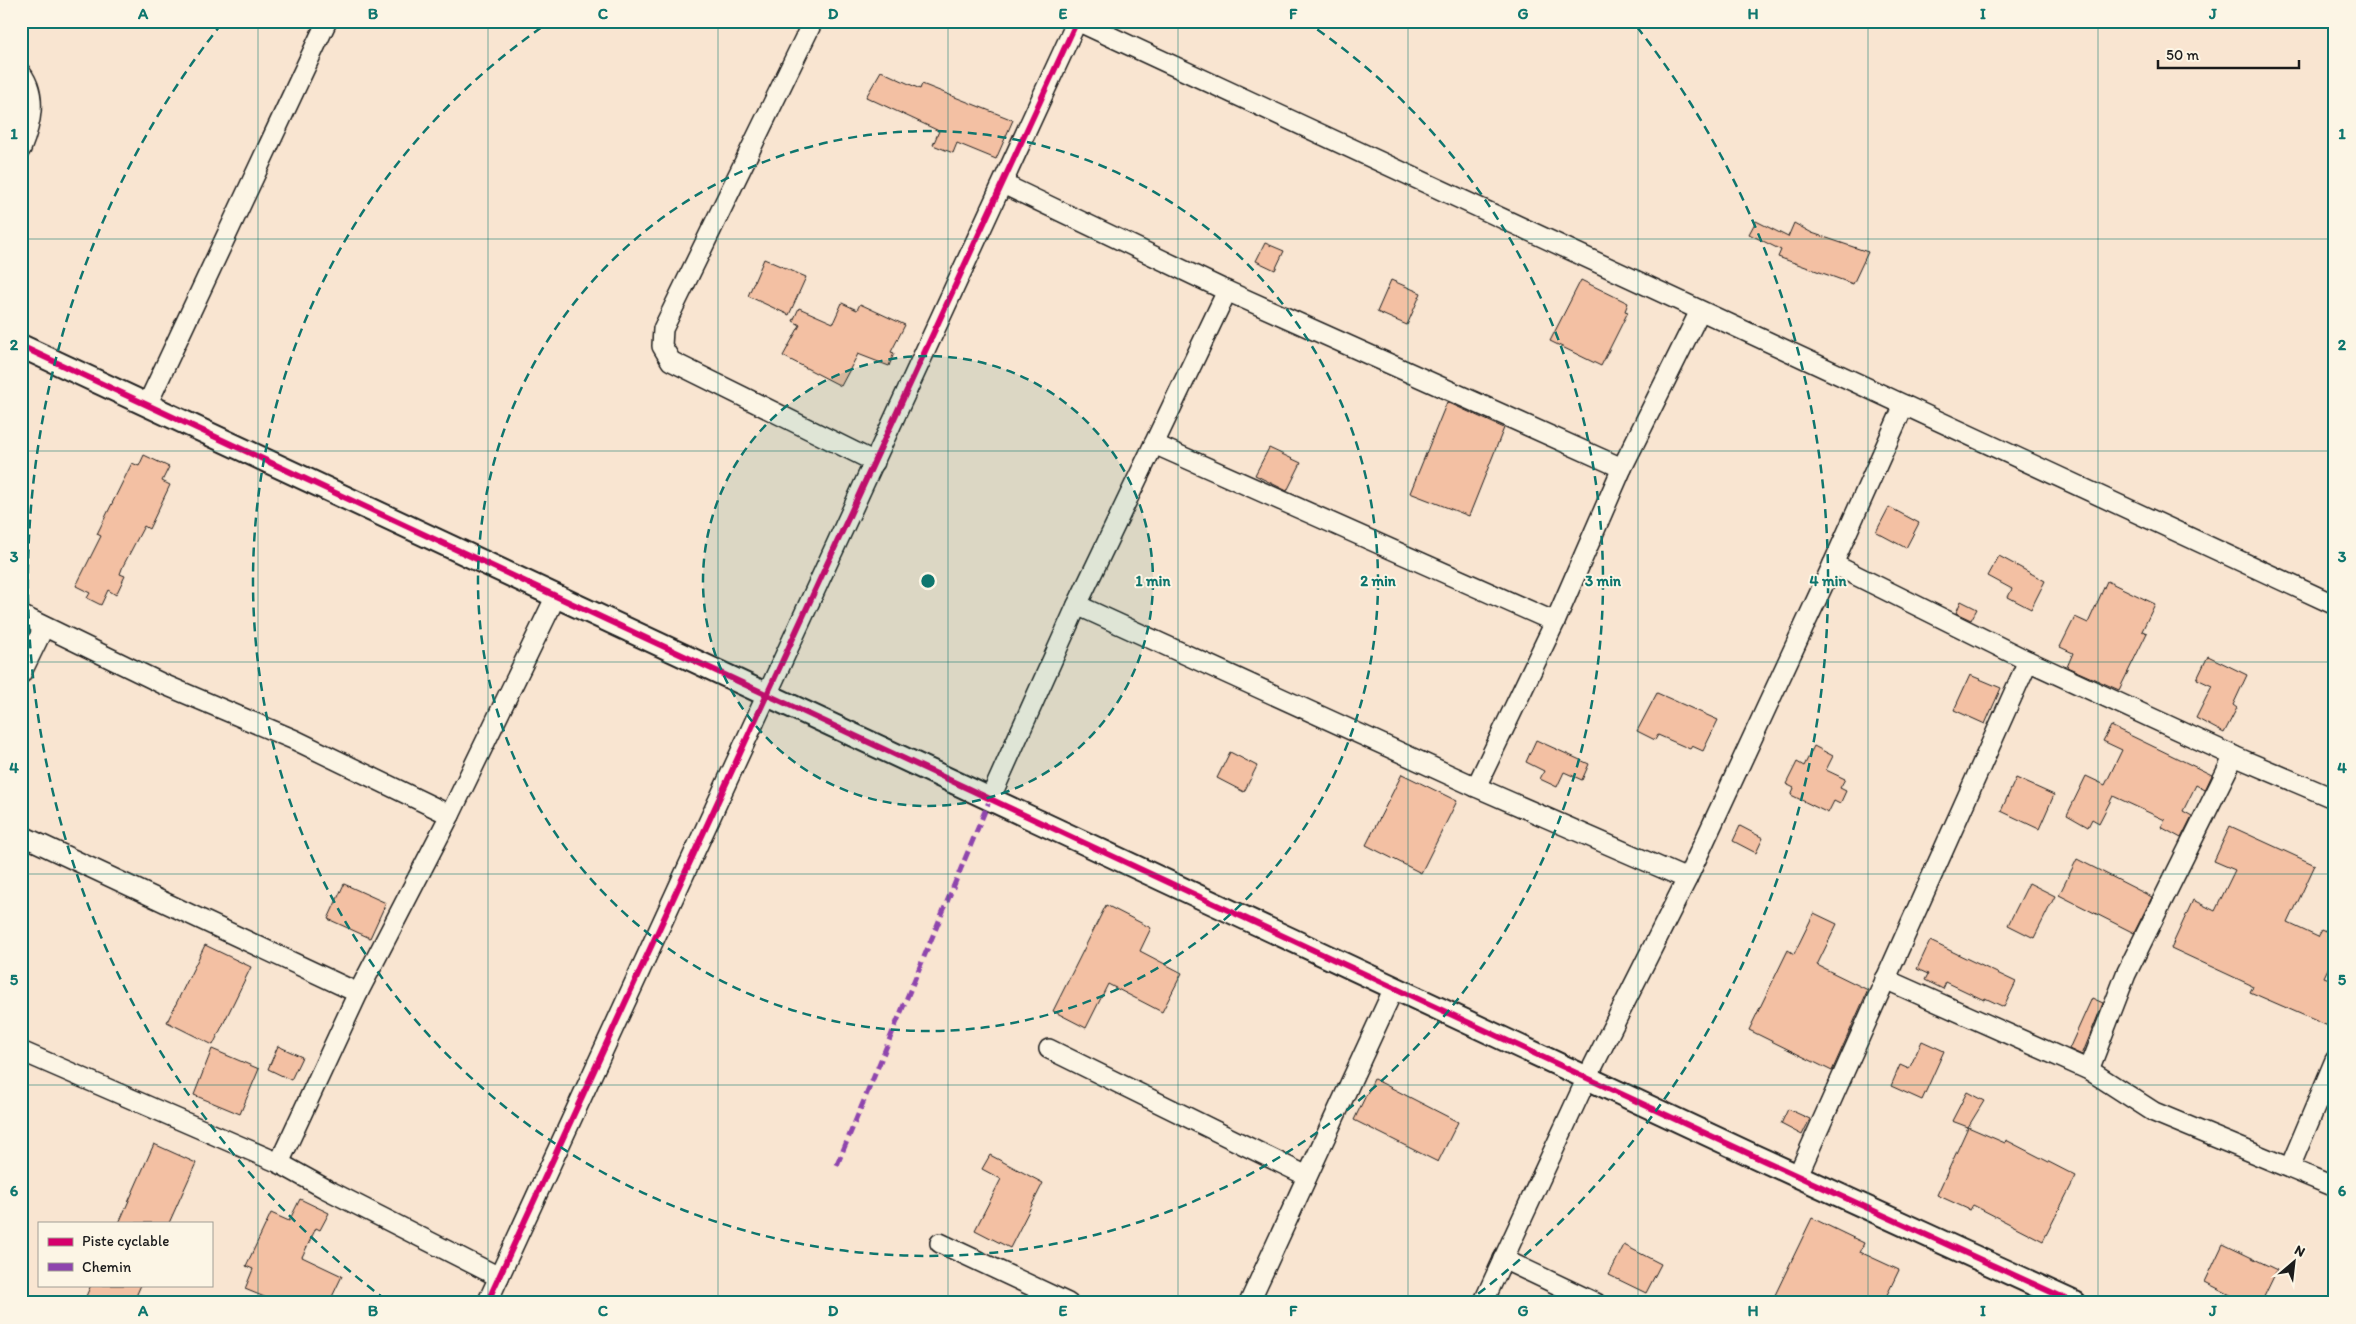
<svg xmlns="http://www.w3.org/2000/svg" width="2356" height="1324" viewBox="0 0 2356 1324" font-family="Itim,sans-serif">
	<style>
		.building { fill: #f3c0a3; stroke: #1c1c1c }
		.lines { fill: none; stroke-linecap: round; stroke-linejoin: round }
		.minor-casing { stroke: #1c1c1c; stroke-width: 22 }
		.tertiary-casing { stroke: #1c1c1c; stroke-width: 26 }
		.minor { stroke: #fcf5e5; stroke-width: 19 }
		.tertiary { stroke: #fcf5e5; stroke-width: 22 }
		.quiet { stroke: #8e44ad; stroke-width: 5; stroke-dasharray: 10 5; stroke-linecap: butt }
		.cycleway-casing { stroke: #fcf5e5; stroke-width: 9 }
		.cycleway { stroke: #d6006c; stroke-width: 6 }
		.grid { fill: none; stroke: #0f766e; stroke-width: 1; stroke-opacity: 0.55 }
		.ring { fill: none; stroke: #0f766e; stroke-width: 2.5; stroke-dasharray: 9 6 }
		.centre { fill: #0f766e; stroke: #fcf5e5; stroke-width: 2.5 }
		.ring-label { font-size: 15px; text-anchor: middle; font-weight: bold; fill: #0f766e; stroke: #fcf5e5; stroke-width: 4; stroke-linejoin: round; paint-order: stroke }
		.neatline { fill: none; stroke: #0f766e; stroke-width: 2 }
		.grid-label { font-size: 16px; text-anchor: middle; font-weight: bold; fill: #0f766e }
	</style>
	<rect width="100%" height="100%" fill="#f9e5d1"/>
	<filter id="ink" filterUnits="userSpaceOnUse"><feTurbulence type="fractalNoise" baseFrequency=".02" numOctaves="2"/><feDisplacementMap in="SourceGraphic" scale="10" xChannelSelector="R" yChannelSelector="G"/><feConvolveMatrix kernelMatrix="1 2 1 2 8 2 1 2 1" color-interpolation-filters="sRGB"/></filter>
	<g filter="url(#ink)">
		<!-- building -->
		<g class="building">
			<polygon points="881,71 920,89 922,84 1013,120 996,159 957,143 953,153 933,145 939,131 866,97"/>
			<polygon points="1756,221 1788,237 1794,223 1812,233 1868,252 1853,284 1778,257 1781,250 1749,234"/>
			<polygon points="1265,243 1284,251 1275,270 1256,261"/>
			<polygon points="764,259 806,277 789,315 748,296"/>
			<polygon points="1391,280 1421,293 1407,325 1377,312"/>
			<polygon points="1581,280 1628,303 1625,311 1628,312 1601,366 1550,341"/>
			<polygon points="842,303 857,310 860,304 905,325 891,352 894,353 889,366 858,354 841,386 783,356 800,325 793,321 799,308 833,323"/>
			<polygon points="1447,402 1504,428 1469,516 1410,493"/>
			<polygon points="1269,448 1301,463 1287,491 1255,475"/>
			<polygon points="144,455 169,467 162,481 170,485 149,529 144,526 123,566 120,574 125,576 116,595 108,590 101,605 87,598 90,593 76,586 101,536 97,534 132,463 139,466"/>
			<polygon points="1889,507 1919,523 1906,548 1876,532"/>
			<polygon points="1999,556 2045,581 2031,609 2008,597 2012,589 1988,576"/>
			<polygon points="2107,581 2155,604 2142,631 2147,633 2119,690 2067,667 2073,653 2060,647 2075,617 2088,623"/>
			<polygon points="1961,601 1977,609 1971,620 1956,613"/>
			<polygon points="2208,656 2247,675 2233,705 2237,708 2224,733 2196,718 2212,686 2197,679"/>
			<polygon points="1970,675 2001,688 1985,724 1954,710"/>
			<polygon points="1657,693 1718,720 1703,751 1692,746 1690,749 1658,735 1655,740 1637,731"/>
			<polygon points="2111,726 2212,775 2205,790 2196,785 2183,811 2192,816 2181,838 2161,827 2165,820 2113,796 2099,823 2092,819 2088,827 2067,815 2086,776 2105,785 2122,750 2103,741"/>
			<polygon points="1536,740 1589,764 1582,780 1564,772 1557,787 1540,779 1544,771 1526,762"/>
			<polygon points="1814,746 1833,756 1826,770 1845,779 1840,788 1846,791 1840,804 1834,801 1828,813 1791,795 1794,788 1786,784 1797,762 1804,766"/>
			<polygon points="1230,752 1257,766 1244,792 1217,778"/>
			<polygon points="1402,774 1457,801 1421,873 1366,845"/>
			<polygon points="2016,778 2054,795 2039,829 2001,811"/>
			<polygon points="1740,826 1763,838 1756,853 1733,841"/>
			<polygon points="2230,826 2315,865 2288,923 2318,937 2322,930 2335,936 2335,954 2324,977 2335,982 2335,1029 2250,992 2253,986 2171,948 2193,900 2215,911 2235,870 2214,861"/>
			<polygon points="2077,859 2152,897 2134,933 2059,895"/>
			<polygon points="2029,883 2055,896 2034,938 2008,925"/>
			<polygon points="344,884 386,903 370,938 328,919"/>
			<polygon points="1106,905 1151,928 1140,951 1182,973 1162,1012 1108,984 1086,1028 1053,1011"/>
			<polygon points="1814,913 1837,924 1817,965 1868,990 1832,1071 1749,1030 1788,950 1794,954"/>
			<polygon points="1930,941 2016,982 2004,1007 1985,998 1984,1000 1946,982 1943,989 1925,980 1928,974 1917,969"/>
			<polygon points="205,945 251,967 213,1045 167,1022"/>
			<polygon points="2092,998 2103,1003 2082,1055 2069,1049"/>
			<polygon points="1922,1041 1944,1051 1922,1100 1891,1086 1900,1065 1909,1069"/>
			<polygon points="278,1046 302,1057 291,1080 268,1069"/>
			<polygon points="212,1049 259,1069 240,1114 194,1095"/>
			<polygon points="1374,1079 1458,1122 1438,1162 1354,1120"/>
			<polygon points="1967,1092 1984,1101 1968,1127 1952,1121"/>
			<polygon points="1788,1109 1810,1119 1802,1135 1781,1124"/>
			<polygon points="1968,1127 2005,1143 2006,1140 2076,1176 2043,1241 1973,1205 1970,1210 1937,1195"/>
			<polygon points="154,1144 196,1163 169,1223 119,1223"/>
			<polygon points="990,1155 1043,1183 1010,1248 975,1230 1001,1179 982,1169"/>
			<polygon points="300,1199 329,1213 320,1230 316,1228 302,1257 342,1276 329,1303 279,1303 245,1289 253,1269 246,1266 271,1213 289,1221"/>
			<polygon points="1812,1218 1864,1243 1860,1252 1899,1270 1883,1303 1791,1303 1775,1295"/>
			<polygon points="2223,1244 2277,1270 2261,1303 2246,1303 2205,1282"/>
			<polygon points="1624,1245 1661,1264 1646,1293 1609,1275"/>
			<polygon points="91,1285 141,1285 133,1303 83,1303"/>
		</g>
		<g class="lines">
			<!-- minor casing -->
			<g class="minor-casing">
				<g id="minor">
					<polyline points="813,21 663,329 662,346 671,361 875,462"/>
					<polyline points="1077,21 2335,605"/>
					<path d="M21,73C38,96 31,124 21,149"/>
					<polyline points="1003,184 1227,291 1622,468"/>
					<polyline points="147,405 327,21"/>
					<polyline points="1154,444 1555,622"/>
					<polyline points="1833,564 2028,661 2234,756 2335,799"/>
					<polyline points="1077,605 1476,787 1687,879"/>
					<polyline points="21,615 163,684 295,740 450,815"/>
					<polyline points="21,674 44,627"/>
					<polyline points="1476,787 1555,622 1622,468 1700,311"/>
					<polyline points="990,799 1077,605 1227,291"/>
					<polyline points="21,835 358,993"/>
					<polyline points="1885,979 2089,1070 2154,1112 2335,1187"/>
					<polyline points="1049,1049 1307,1176"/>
					<polyline points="21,1051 279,1163 326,1189 499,1277"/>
					<polyline points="2089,1070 2126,974 2234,756"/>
					<polyline points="279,1163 358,993 450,815 556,596"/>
					<polyline points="2290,1167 2335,1060"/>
					<polyline points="1798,1175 2028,661"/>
					<polyline points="940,1243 1068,1303"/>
					<polyline points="1503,1259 1596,1303"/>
					<polyline points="487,1303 1077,21"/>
					<polyline points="1249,1303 1394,988"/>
					<polyline points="1483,1303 1587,1078 1687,879 1833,564 1904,405"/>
				</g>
			</g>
			<!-- tertiary casing -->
			<g class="tertiary-casing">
				<polyline id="tertiary" points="21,346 1754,1156 2075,1303"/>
			</g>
			<!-- minor -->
			<use href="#minor" class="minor"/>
			<!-- tertiary -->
			<use href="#tertiary" class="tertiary"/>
			<!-- quiet -->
			<polyline class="quiet" points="837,1165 990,799"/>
			<!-- cycleway casing -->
			<g class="cycleway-casing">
				<g id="cycleway">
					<polyline points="21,346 1754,1156 2075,1303"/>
					<polyline points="487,1303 1077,21"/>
				</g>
			</g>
			<!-- cycleway -->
			<use href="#cycleway" class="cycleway"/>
		</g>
	</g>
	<!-- grid -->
	<path class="grid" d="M258,21V1303M488,21V1303M718,21V1303M948,21V1303M1178,21V1303M1408,21V1303M1638,21V1303M1868,21V1303M2098,21V1303M21,239H2335M21,451H2335M21,662H2335M21,874H2335M21,1085H2335"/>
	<!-- distance rings -->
	<circle cx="928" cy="581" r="225" fill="#0f766e" fill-opacity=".12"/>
	<g class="ring">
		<circle cx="928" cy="581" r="225"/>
		<circle cx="928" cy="581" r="450"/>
		<path d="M1305 21A675 675 0 1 1 551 21"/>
		<path d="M386 1300A900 900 0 0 1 219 27M1637 27A900 900 0 0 1 1470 1300"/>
	</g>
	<circle cx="928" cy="581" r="8" class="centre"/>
	<g class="ring-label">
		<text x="1153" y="586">1 min</text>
		<text x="1378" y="586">2 min</text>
		<text x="1603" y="586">3 min</text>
		<text x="1828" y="586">4 min</text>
	</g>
	<!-- margin -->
	<rect width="2356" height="1324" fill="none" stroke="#fcf5e5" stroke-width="55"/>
	<!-- legend -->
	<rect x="38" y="1222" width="175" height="65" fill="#fcf5e5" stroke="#a29e95"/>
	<rect x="48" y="1238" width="25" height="8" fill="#d6006c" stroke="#a29e95"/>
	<text x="82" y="1246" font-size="15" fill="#1c1c1c">Piste cyclable</text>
	<rect x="48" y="1263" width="25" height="8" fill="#8e44ad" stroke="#a29e95"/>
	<text x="82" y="1272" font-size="15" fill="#1c1c1c">Chemin</text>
	<!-- north arrow -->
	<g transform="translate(2294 1262) rotate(28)" stroke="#fcf5e5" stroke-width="4" paint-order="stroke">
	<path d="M0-4L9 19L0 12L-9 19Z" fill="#1c1c1c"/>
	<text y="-8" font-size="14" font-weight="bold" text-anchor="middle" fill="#1c1c1c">N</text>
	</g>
	<!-- scale -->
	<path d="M2158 60v8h141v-8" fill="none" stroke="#1c1c1c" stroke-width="2.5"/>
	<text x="2166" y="60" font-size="15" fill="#1c1c1c" stroke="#fcf5e5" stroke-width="4" paint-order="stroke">50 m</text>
	<rect x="28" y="28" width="2300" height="1268" class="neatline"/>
	<g class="grid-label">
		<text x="143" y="19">A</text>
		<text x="373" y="19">B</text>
		<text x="603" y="19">C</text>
		<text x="833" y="19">D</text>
		<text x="1063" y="19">E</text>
		<text x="1293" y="19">F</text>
		<text x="1523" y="19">G</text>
		<text x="1753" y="19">H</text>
		<text x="1983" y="19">I</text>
		<text x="2213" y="19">J</text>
		<text x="14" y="139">1</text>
		<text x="2342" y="139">1</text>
		<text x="14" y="350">2</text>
		<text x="2342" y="350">2</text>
		<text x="14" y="562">3</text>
		<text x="2342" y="562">3</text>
		<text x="14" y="773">4</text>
		<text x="2342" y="773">4</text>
		<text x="14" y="985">5</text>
		<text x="2342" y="985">5</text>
		<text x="14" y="1196">6</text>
		<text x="2342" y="1196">6</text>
		<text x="143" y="1316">A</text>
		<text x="373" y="1316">B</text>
		<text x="603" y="1316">C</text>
		<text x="833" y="1316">D</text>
		<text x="1063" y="1316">E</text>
		<text x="1293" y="1316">F</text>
		<text x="1523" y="1316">G</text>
		<text x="1753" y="1316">H</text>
		<text x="1983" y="1316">I</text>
		<text x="2213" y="1316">J</text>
	</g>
</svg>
